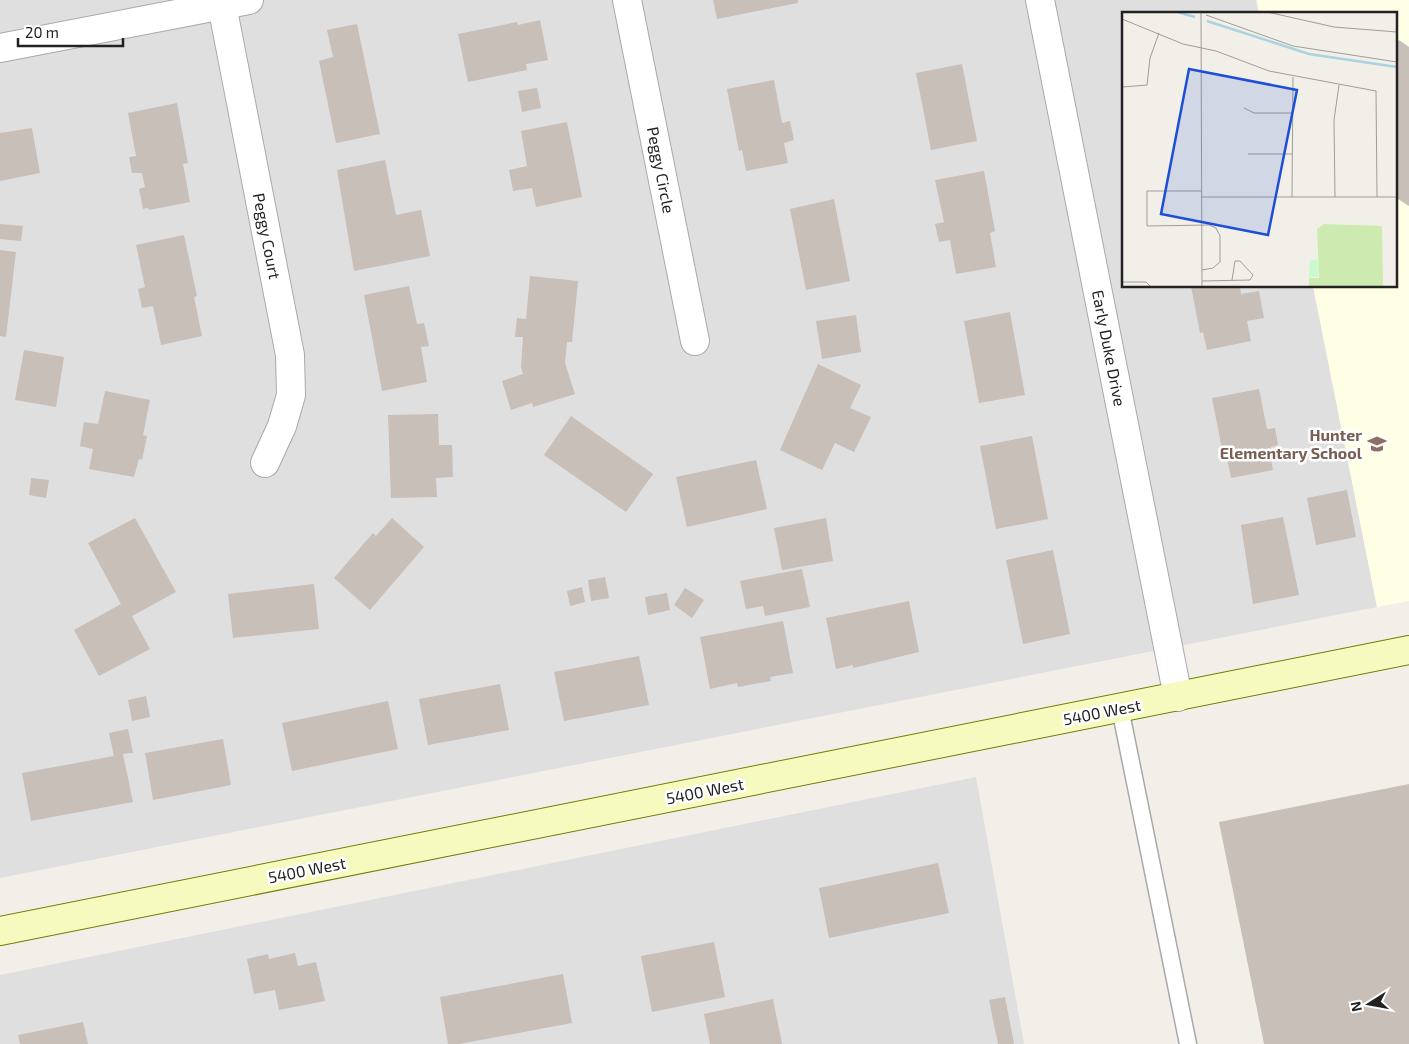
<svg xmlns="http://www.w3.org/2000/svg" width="1409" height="1044" viewBox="0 0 1409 1044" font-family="'Exo 2',sans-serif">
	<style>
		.residential { fill: #e0dfdf }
		.education { fill: #ffffe5 }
		.building { fill: #c7bfb8 }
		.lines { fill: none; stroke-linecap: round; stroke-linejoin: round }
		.lane-casing { stroke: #a9a9a9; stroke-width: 19 }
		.street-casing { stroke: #a9a9a9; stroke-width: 30 }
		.secondary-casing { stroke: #707d05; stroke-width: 30 }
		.lane { stroke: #fff; stroke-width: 16 }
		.street { stroke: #fff; stroke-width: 28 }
		.secondary { stroke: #f7fabf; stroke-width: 28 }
		.labels { text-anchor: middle; stroke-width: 5; stroke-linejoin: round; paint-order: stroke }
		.street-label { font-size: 16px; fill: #222; stroke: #fff }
		.education-label { font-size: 16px; font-weight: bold; fill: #785e54; stroke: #fff; text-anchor: end }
		.inset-river { fill: none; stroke: #aad3df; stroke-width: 2.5 }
		.inset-road { fill: none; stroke: #9f9d99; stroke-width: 1 }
		.view { fill: #1d4ed8; fill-opacity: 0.15; stroke: #1d4ed8; stroke-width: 2.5 }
		.inset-edge { fill: none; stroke: #222; stroke-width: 2.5 }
	</style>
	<rect width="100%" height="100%" fill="#f2efe9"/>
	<!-- residential -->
	<g class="residential">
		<polygon points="0,0 1256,0 1259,14 1123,14 1123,286 1313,286 1377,607 0,878"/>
		<polygon points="976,777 1024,1044 0,1044 0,975"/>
	</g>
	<!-- education -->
	<polygon class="education" points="1257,0 1409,0 1409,601 1377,607 1313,286 1395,286 1395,14 1259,14"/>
	<!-- building -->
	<g class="building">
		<polygon points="713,0 798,0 798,3 717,19"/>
		<polygon points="540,20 548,60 526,64 527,70 468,82 458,34 517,22 518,25"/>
		<polygon points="357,24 380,134 336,143 319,61 333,57 327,30"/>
		<polygon points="1399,40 1409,47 1409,206 1395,197 1395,46"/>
		<polygon points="962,64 977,141 931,150 916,73"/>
		<polygon points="774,80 782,123 790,121 794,140 784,143 788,163 746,171 742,150 739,151 727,89"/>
		<polygon points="537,88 541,108 522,112 518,91"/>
		<polygon points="177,103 188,163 183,164 190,202 149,210 148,208 143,209 139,189 145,187 142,173 132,173 129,157 136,156 128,113"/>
		<polygon points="567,122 582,197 536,207 532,188 513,191 509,170 527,166 521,131"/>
		<polygon points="32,128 40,173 0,181 0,133"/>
		<polygon points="385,160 396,215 421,210 430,256 354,271 337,170"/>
		<polygon points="984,171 995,231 990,233 996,267 956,274 950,240 939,242 935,224 944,222 935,180"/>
		<polygon points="834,199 850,281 806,290 790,209"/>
		<polygon points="0,224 23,226 21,241 0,239"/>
		<polygon points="184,235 197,296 194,297 202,336 161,345 153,306 142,308 138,289 145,287 136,245"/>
		<polygon points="0,250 16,252 6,337 0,336"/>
		<polygon points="530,276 578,281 572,342 567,342 565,363 575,394 533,407 532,403 511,410 502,381 523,374 521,367 523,337 515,337 517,318 526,319"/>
		<polygon points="409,286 417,324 424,323 429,346 421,347 427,382 382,391 364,295"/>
		<polygon points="1191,286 1240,286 1241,294 1259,291 1264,318 1247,321 1251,341 1207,350 1203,332 1200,333"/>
		<polygon points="1010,312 1025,395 979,403 964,321"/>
		<polygon points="856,315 861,352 822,359 816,321"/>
		<polygon points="24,350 64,357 56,407 15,400"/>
		<polygon points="818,364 861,385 850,408 871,417 854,452 835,443 822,470 780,450"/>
		<polygon points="1259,389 1267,429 1275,428 1278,445 1271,447 1271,449 1269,450 1273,470 1231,478 1227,458 1224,459 1212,398"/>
		<polygon points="105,391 150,400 143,435 147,436 142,460 139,459 134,477 89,469 93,449 80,446 84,422 98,424"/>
		<polygon points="438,414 439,445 452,445 453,477 436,478 437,497 391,498 388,415"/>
		<polygon points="571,416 653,474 626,512 544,455"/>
		<polygon points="1032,436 1048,519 996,529 980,446"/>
		<polygon points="756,460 767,509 687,527 676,477"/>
		<polygon points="31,478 49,480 46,498 29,495"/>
		<polygon points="1347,490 1356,537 1316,545 1307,498"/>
		<polygon points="1283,517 1299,595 1253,604 1241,525"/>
		<polygon points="135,518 176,592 132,616 150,649 99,676 74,630 121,604 88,543"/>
		<polygon points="392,518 424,547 370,610 334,578 373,533 376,536"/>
		<polygon points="826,518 833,561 782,570 774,528"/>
		<polygon points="1053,550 1070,634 1023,644 1006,560"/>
		<polygon points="802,569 810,607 765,616 763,606 746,609 740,581"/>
		<polygon points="605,577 609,598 591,601 588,580"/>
		<polygon points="314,584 319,629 233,638 228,594"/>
		<polygon points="582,587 585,602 570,606 567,591"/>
		<polygon points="685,588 704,600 692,618 674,605"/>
		<polygon points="667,593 670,610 648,615 645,597"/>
		<polygon points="909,601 919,652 853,668 853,665 836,669 826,618"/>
		<polygon points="783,621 793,673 770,677 771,681 738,687 737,683 710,689 700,637"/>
		<polygon points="639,656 649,705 564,721 554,672"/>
		<polygon points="500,684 509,730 428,745 419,699"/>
		<polygon points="146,696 150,717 132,721 128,700"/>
		<polygon points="388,701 398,749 292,771 282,723"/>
		<polygon points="128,729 133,753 123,754 133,802 31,821 22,773 114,756 109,733"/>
		<polygon points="223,739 231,785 153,800 145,753"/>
		<polygon points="1409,784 1409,1044 1264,1044 1219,822"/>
		<polygon points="938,863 949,913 829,938 819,888"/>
		<polygon points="714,942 725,997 652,1012 641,956"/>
		<polygon points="295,953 298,966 316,962 325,1001 279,1010 275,990 254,994 247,959 268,954 269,959"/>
		<polygon points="563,974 572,1023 459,1044 448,1044 440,997"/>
		<polygon points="1005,997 1014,1044 998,1044 989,1000"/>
		<polygon points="773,999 782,1044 710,1044 704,1014"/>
		<polygon points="83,1022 88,1044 20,1044 18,1035"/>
	</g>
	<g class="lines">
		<!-- lane casing -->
		<g class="lane-casing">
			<polyline id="lane" points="1120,708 1188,1044"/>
		</g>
		<!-- street casing -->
		<g class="street-casing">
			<g id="street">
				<polyline points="627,0 695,341"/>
				<polyline points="1040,0 1178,697"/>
				<polyline points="222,5 290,355 291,395 282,426 265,463"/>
				<polyline points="0,48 249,0"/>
			</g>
		</g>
		<!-- secondary casing -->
		<g class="secondary-casing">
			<polyline id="secondary" points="0,931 1409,650"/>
		</g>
		<!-- lane -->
		<use href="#lane" class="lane"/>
		<!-- street -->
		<use href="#street" class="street"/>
		<!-- secondary -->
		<use href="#secondary" class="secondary"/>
	</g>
	<!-- icons -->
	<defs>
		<g id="school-bare" transform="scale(1.5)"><path d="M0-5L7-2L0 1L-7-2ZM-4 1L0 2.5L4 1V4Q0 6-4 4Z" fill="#8d6e63" stroke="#fff" stroke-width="2.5" paint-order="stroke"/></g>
	</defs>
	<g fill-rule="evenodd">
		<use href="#school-bare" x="1377" y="444"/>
	</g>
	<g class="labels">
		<!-- street labels -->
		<g class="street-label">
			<text transform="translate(661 170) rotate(79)" y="6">Peggy Circle</text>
			<text transform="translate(267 236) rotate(79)" y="6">Peggy Court</text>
			<text transform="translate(1109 348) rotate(79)" y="6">Early Duke Drive</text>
			<text transform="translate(1102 712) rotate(-11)" y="6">5400 West</text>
			<text transform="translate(705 791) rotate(-11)" y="6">5400 West</text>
			<text transform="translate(307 870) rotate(-11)" y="6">5400 West</text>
		</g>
		<!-- education labels -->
		<g class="education-label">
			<text x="1362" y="441">Hunter<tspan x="1362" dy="18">Elementary School</tspan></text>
		</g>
	</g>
	<!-- overview -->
	<g transform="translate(1122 12)">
		<rect width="275" height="275" fill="#f2efe9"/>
		<path d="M202,212L260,214L261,275H187V266H197L195,217Z" fill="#cdebb0"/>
		<path d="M188,248H197L196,265H187Z" fill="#c8facc"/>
		<path class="inset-river" d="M55,0L73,5M85,9L187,42L275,55"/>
		<path class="inset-road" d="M79,0L80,275M145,0L212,15L275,20M84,3L171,34L275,50M0,7L61,32L94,39L147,59L254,79L255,185M0,75L25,73L28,46L37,21M122,96L132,101H170M126,142H170M79,179H25V214L87,213L94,216L98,224V250L91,256L80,258M79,185H275M170,185L171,65M213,185L212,108L217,73M80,269L128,268L131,263L118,249H113L110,268M0,270H24L29,275"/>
		<path class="view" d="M67,57L175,78L146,223L39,202Z"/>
		<rect width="275" height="275" class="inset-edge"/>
	</g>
	<!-- north arrow -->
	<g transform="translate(1369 1004) rotate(259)" stroke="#ffffff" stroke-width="4" paint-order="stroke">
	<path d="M0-4L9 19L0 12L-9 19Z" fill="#222222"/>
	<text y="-8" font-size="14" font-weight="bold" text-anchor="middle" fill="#222222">N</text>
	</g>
	<!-- scale -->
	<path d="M18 38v8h105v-8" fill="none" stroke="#222222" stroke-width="2.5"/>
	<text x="25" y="38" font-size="15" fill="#222222" stroke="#ffffff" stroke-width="4" paint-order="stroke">20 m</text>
</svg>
